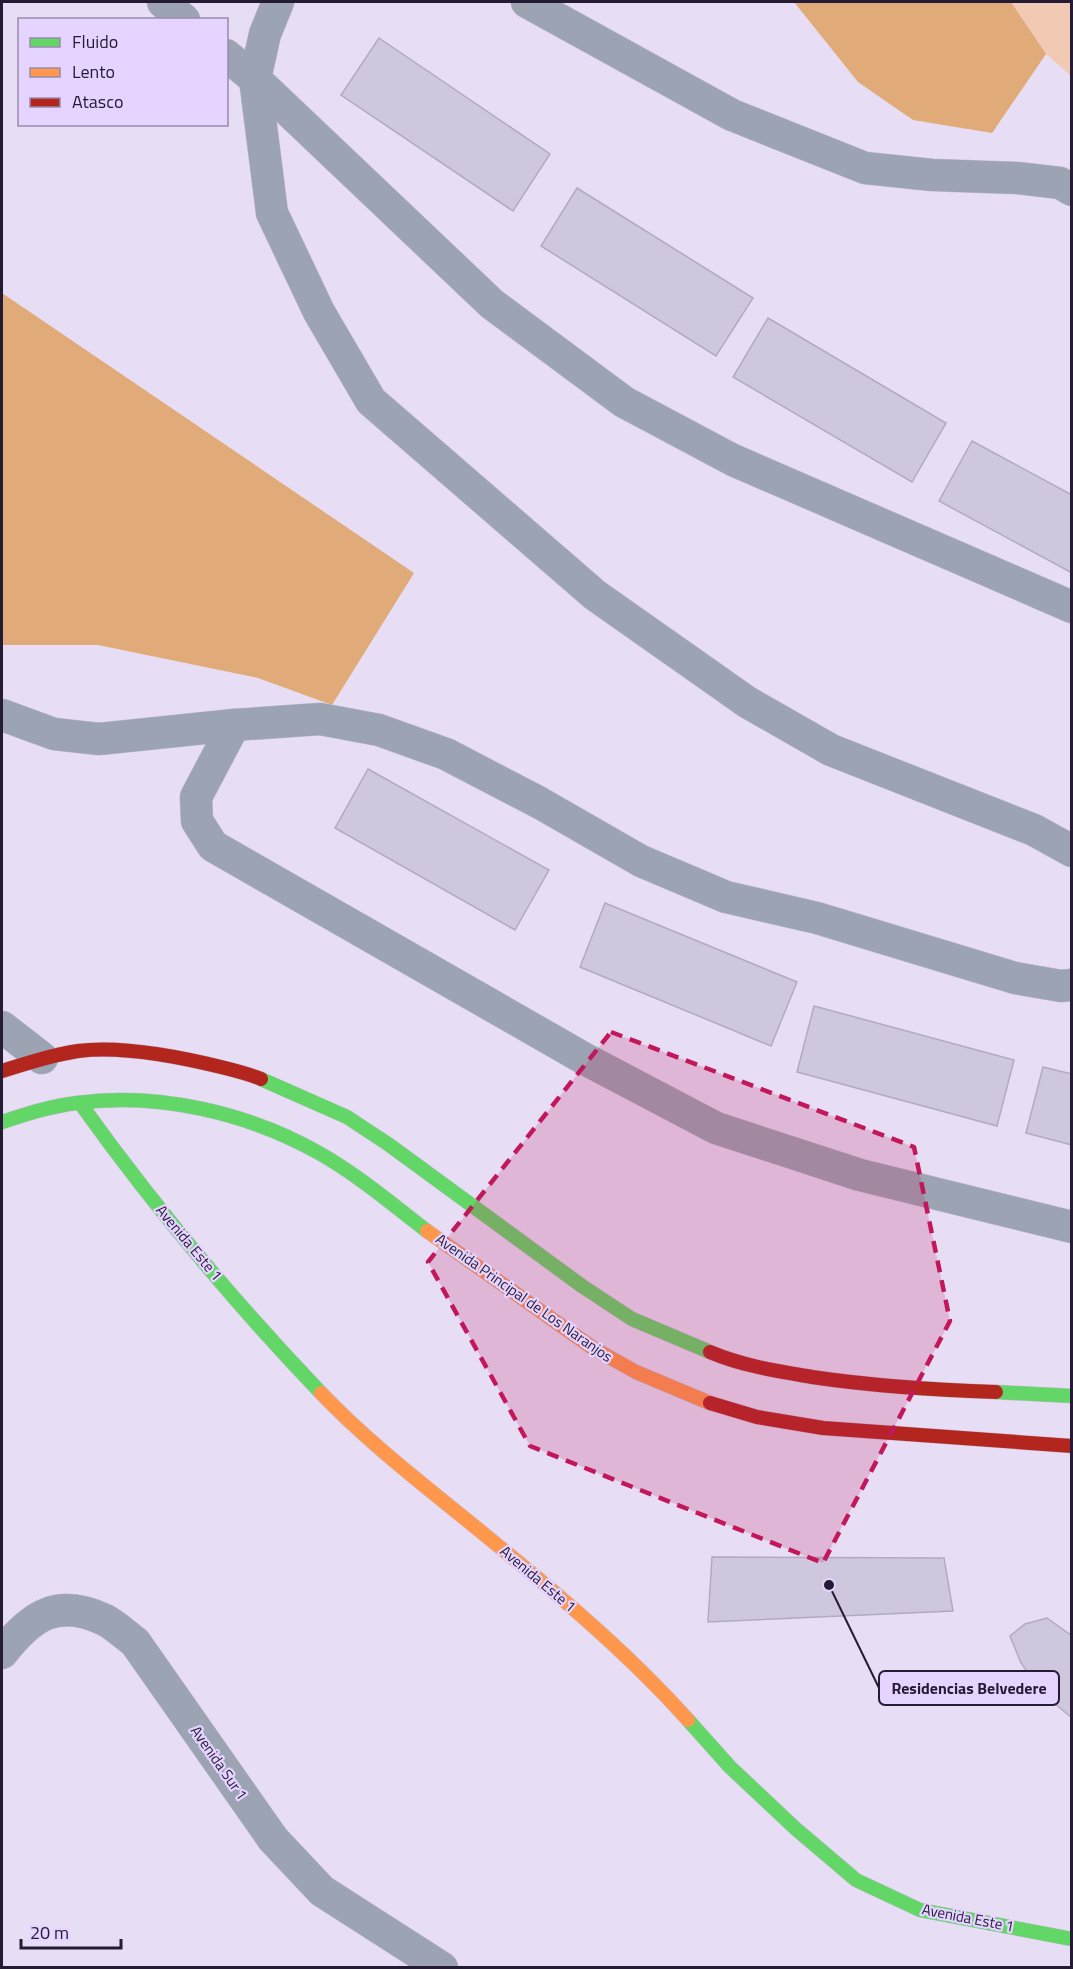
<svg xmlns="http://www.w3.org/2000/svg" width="1073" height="1969" viewBox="0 0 1073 1969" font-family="'Titillium Web',sans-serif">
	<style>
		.green { fill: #f2c9b3 }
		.forest { fill: #e0aa79 }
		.building { fill: #cfc7dd; stroke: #b3a9c1; stroke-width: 1.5 }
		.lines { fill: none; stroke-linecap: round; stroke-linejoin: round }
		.street-casing { stroke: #c5bdd1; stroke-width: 33 }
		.fast-casing { stroke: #c5bdd1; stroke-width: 15 }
		.slow-casing { stroke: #c5bdd1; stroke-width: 15 }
		.jam-casing { stroke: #c5bdd1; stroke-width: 15 }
		.street { stroke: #9ca4b4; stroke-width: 32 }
		.fast { stroke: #63d668; stroke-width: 14 }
		.slow { stroke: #ff974d; stroke-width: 14 }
		.jam { stroke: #b3261e; stroke-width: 14 }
		.marked { fill: #c2185b; fill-opacity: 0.2; stroke: #c2185b; stroke-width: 4.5; stroke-dasharray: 12 8; stroke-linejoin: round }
		.labels { text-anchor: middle; stroke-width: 4.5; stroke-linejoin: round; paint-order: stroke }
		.street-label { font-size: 15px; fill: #261b35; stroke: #e4d4ff }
		.leader { fill: none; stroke: #261b35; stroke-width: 2 }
		.callout-dot { fill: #261b35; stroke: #e4d4ff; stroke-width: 2 }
		.callout { fill: #e4d4ff; stroke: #261b35; stroke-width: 2 }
		.callout-label { font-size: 16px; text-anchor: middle; font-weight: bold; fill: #261b35 }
	</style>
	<rect width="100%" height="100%" fill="#e7def5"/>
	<!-- green -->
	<polygon class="green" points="1011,2 1071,2 1071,76 1046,54"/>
	<!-- forest -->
	<g class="forest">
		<polygon points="794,2 1011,2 1046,54 992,133 913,120 858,82"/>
		<polygon points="2,293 414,573 332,705 258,678 98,645 2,645"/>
	</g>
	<!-- building -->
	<g class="building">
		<polygon points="379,38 550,154 513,211 341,95"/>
		<polygon points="577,188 753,298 716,356 541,246"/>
		<polygon points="768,318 946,423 912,482 733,377"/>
		<polygon points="972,441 1072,495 1072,573 939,501"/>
		<polygon points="368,769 549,870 515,930 335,828"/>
		<polygon points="605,903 797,982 771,1046 580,967"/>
		<polygon points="814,1006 1014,1060 997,1126 797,1072"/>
		<polygon points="1043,1067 1072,1074 1072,1145 1026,1133"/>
		<polygon points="712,1557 944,1558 953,1611 708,1622"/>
		<polygon points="1047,1618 1072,1636 1072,1718 1042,1693 1021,1663 1010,1636 1025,1624"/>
	</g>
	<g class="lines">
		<!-- street casing -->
		<g class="street-casing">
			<g id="street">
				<polyline points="163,2 184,20"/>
				<polyline points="278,2 265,34 255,79 272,213 319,312 371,401 595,595 747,702 831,750 1034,830 1072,851"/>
				<polyline points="527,2 732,115 865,168 932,175 1017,178 1060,183 1072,190"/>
				<polyline points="226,55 255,79 492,304 624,402 733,460 1072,607"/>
				<polyline points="2,715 54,734 99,739 234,725 320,719 379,730 446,754 540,803 641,861 726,897 817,918 1015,978 1061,986 1072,985"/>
				<polyline points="234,725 196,797 197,821 213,846 585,1059 716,1128 860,1175 1072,1227"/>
				<polyline points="2,1027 42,1058"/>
				<path d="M2,1653C31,1616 57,1597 105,1620C115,1625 125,1635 135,1642L273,1839L322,1891L442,1968"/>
			</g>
		</g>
		<!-- fast casing -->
		<g class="fast-casing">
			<g id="fast">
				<polyline points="261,1079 347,1117 388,1144 582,1286 632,1319 710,1352"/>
				<path d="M80,1103C153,1205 234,1302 321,1393"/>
				<path d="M2,1122C27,1114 51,1106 77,1103C159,1092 248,1113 319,1153C358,1175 392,1204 427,1231"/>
				<polyline points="996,1392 1072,1396"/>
				<polyline points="688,1720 730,1767 796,1829 856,1880 920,1910 1072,1939"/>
			</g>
		</g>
		<!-- slow casing -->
		<g class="slow-casing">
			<g id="slow">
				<polyline points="427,1231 593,1348 636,1372 710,1403"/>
				<path d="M321,1393C363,1437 411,1475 458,1513C538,1578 619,1643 688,1720"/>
			</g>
		</g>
		<!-- jam casing -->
		<g class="jam-casing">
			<g id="jam">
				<path d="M2,1071C27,1063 52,1055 78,1051C123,1045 181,1057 225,1068C237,1071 249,1074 261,1079"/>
				<path d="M710,1352C743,1366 777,1371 812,1377C873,1386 934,1390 996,1392"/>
				<polyline points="710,1403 757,1417 823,1428 1072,1446"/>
			</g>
		</g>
		<!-- street -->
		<use href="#street" class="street"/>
		<!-- fast -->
		<use href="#fast" class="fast"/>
		<!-- slow -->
		<use href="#slow" class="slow"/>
		<!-- jam -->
		<use href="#jam" class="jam"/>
	</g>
	<!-- marked area -->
	<path class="marked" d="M611,1032L914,1147L950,1321L823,1563L530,1446L428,1262Z"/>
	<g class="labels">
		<!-- street labels -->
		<g class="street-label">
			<text transform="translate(189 1243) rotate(50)" y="5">Avenida Este 1</text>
			<text transform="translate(524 1298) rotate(35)" y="5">Avenida Principal de Los Naranjos</text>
			<text transform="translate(538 1579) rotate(40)" y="5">Avenida Este 1</text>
			<text transform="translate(219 1763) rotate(55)" y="5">Avenida Sur 1</text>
			<text transform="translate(968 1918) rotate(11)" y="5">Avenida Este 1</text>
		</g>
	</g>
	<!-- callouts -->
	<path class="leader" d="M829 1585L879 1688"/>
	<circle class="callout-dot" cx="829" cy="1585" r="6"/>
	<rect class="callout" x="879" y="1671" width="180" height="34" rx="6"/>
	<g class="callout-label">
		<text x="969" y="1694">Residencias Belvedere</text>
	</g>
	<!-- border -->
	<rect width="1073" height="1969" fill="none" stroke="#261b35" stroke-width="6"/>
	<!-- legend -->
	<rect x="18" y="18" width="210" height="108" fill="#e4d4ff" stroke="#988aae" stroke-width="1.5"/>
	<rect x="30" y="38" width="30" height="9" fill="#63d668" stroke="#988aae" stroke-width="1.5"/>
	<text x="72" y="48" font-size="18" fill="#261b35">Fluido</text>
	<rect x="30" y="68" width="30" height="9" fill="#ff974d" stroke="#988aae" stroke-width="1.5"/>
	<text x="72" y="78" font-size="18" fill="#261b35">Lento</text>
	<rect x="30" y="98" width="30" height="9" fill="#b3261e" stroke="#988aae" stroke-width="1.5"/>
	<text x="72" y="108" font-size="18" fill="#261b35">Atasco</text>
	<!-- scale -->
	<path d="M21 1939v9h100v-9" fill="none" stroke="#261b35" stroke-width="3"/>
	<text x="30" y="1939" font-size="18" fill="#261b35" stroke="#e4d4ff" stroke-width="4.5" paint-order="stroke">20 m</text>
</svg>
